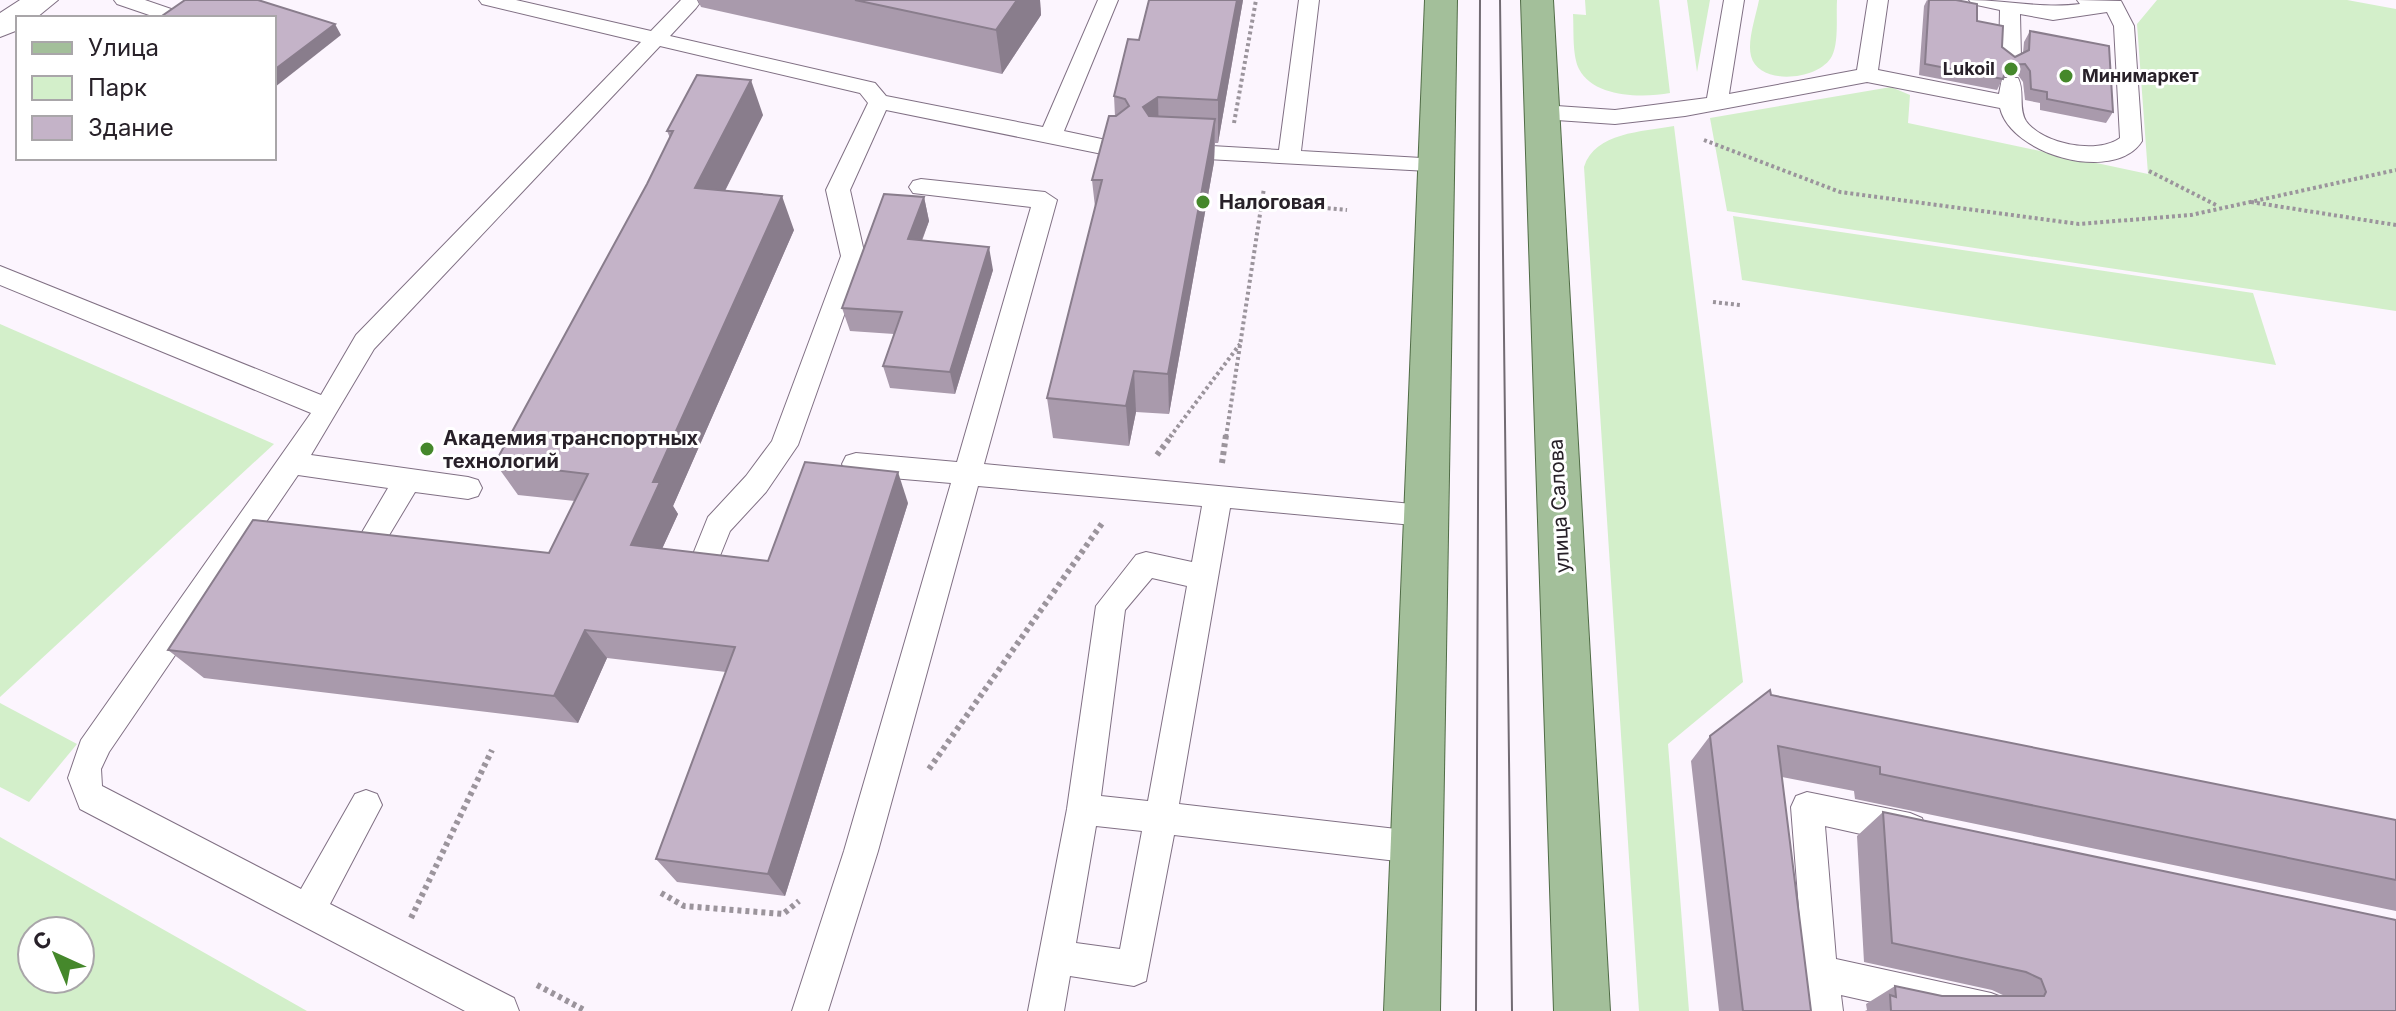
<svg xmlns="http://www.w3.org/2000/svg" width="2396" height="1011" viewBox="0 0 2396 1011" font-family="Inter,sans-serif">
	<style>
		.green { fill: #d3efca; fill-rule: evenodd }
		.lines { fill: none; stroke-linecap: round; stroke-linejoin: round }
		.service-casing { stroke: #807084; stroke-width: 2 }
		.minor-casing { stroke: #807084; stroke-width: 2 }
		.primary-casing { stroke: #506c46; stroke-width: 2 }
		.path-far1 { stroke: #9b949c; stroke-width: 4; stroke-dasharray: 3 3; stroke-linecap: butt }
		.path { stroke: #9b949c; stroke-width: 6; stroke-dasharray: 4 4; stroke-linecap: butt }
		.service { fill: #fff; fill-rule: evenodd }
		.minor { fill: #fff; fill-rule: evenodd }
		.primary { fill: #a3bf9a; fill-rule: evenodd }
		.tram { stroke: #726b73; stroke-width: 2 }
		.wall { fill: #a99aac }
		.shaded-wall { fill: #897d8c }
		.building { fill: #c4b3c8; stroke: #897d8c; stroke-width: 2 }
		.poi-dot { fill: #45882b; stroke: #fff; stroke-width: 3 }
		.labels { text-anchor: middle; stroke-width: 6; stroke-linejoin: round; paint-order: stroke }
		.far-poi-label { font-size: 18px; font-weight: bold; fill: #282129; stroke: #fff; text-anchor: end }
		.poi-label { font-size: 20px; font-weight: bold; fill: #282129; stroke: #fff; text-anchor: start }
		.street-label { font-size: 20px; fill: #282129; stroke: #fff }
	</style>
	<rect width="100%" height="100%" fill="#fcf5fe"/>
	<!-- green -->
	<g class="green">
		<path d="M1585,0H1659L1670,93C1643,98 1594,98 1579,69C1572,55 1574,30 1573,14L1586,15Z"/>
		<polygon points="1687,0 1710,0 1697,72"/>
		<path d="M1759,0H1837C1836,16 1839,42 1832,56C1820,80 1759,87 1751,56C1747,41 1756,16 1759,0Z"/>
		<polygon points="2157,0 2347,0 2396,9 2396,311 1727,211 1710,118 1891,87 1910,95 1908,123 2148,174 2137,24"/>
		<path d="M1674,126L1743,682L1668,744L1689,1011H1639L1584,167C1595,132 1642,132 1674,126Z"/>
		<polygon points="1733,216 2253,293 2276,365 1742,280"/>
		<polygon points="0,324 274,444 0,697"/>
		<polygon points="0,703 77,744 29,802 0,787"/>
		<path d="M0,837L307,1011H0ZM32,931H80V979H32Z"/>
	</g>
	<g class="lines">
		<!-- service casing -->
		<g class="service-casing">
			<g id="service">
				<polygon points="114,0 145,0 177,11 180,15 158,18 117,4"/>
				<polygon points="479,0 516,0 651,31 681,0 697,0 699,4 696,8 670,36 875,83 886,96 1043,127 1098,0 1118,0 1064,131 1125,144 1128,149 1117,157 886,110 850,190 865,256 798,445 766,492 730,531 711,578 701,581 691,578 687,569 708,517 746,476 772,441 841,256 826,190 868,103 860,93 660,46 374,349 311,455 468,477 478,480 482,488 478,496 468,499 415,492 385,542 375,546 365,542 361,534 388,488 298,475 109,752 101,769 102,786 301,889 355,794 366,790 377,794 382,805 330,904 514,998 519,1011 465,1011 80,809 68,778 81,740 311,413 0,285 0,266 321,395 356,335 641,42 482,4"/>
				<polygon points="1299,0 1319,0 1301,151 1439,159 1450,167 1447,172 1169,157 1166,152 1177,144 1279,150"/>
				<path d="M1724,0H1744L1729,94L1857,70L1868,0H1888L1878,70L1999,94L2002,78H2018C2025,91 2018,108 2026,121C2042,144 2097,155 2120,138L2114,26L2107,12L2053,20L2020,14L2021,58L2010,65L1999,58L2000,10L1972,4L1969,0C2006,0 2043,9 2080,4L2077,0L2121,1L2134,26L2142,141C2115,184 2011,155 2000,108L1867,82L1685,116L1615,124L1542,119L1531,112L1542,105L1615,110L1707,98Z"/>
				<path d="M921,179L1045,192L1057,200L984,464L1434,506L1438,514L1434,522L1424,526L1230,508L1179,804L1414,831L1426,836L1431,847L1426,858L1414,863L1174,835L1146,981L1134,986L1070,976L1064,1011H1028L1067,809L1096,606L1136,555L1146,552L1192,562L1202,506L978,486L878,851L828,1011H792L844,851L951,483L856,475L846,472L842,464L846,456L856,453L957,462L1031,207L913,193L909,187L913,181ZM1152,578L1187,586L1148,801L1101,796L1125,610ZM1096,826L1142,831L1120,949L1076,943Z"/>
				<polygon points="1807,792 1910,813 1922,818 1926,829 1922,840 1910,845 1825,826 1836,959 1991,993 2004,998 2009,1011 1912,1011 1841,995 1843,1011 1807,1011 1791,807 1796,796"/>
			</g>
		</g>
		<!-- minor casing -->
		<g class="minor-casing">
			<polygon id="minor" points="20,0 58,0 36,18 18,18 18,30 0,37 0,13"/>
		</g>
		<!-- primary casing -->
		<g class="primary-casing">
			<g id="primary">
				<polygon points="1425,0 1457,0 1440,1011 1384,1011"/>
				<polygon points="1521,0 1553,0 1610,1011 1554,1011"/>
			</g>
		</g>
		<!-- path-far1 -->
		<g class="path-far1">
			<polyline points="1234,123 1256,0"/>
			<polyline points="1704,140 1840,192 2079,224 2191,215 2396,170"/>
			<polyline points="2149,171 2218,206"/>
			<polyline points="1262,202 1347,210"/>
			<polyline points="2251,202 2396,225"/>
			<polyline points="1713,302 1740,305"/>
			<polyline points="1170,437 1240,344"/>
			<polyline points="1226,437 1264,188"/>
		</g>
		<!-- path -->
		<g class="path">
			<polyline points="1157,455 1172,435"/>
			<polyline points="1222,463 1226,435"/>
			<polyline points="929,769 1103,522"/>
			<polyline points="661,893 684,906 783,914 799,901"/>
			<polyline points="411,918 492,750"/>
			<polyline points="537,985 586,1011"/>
		</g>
		<!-- service -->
		<use href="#service" class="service"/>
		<!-- minor -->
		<use href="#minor" class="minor"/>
		<!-- primary -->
		<use href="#primary" class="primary"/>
		<!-- tram -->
		<g class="tram">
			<polyline points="1500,0 1512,1011"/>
			<polyline points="1476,1011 1480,0"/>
		</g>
	</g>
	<!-- wall -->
	<g class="wall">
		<polygon points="698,0 1040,0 1041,15 1002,74 701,7"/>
		<polygon points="1243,0 1218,143 1215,143 1214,162 1169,414 1136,412 1129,446 1053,438 1047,398 1095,207 1092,180 1115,116 1114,96 1139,40"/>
		<polygon points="1927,0 1977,21 2002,47 2015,57 2023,53 2024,42 2030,31 2113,112 2106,123 2040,110 2040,103 2025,100 2023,82 2018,75 2004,76 1997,90 1919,75 1924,6"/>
		<polygon points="763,115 725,191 794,230 673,506 678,514 662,549 768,561 908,503 785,896 677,882 656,859 726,672 607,658 578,723 204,678 168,650 549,553 575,501 518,495 495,463 647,184 670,138 667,131"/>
		<polygon points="924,197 929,221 922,241 993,270 955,394 890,388 883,366 894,334 850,331 842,308"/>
		<polygon points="1771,695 2396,820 2396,911 1855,799 1854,791 1782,777 1811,1011 1719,1011 1691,761 1710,736"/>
		<polygon points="1883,812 2396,1011 1865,1011 1867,1010 1866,1004 1895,986 1942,996 2005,996 1992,990 1864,962 1857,836"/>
	</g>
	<!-- shaded-wall -->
	<g class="shaded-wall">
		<polygon points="1017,0 1040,0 1041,15 1002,74 996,30"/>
		<polygon points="1237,0 1243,0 1218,143 1218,100"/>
		<polygon points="335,24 341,35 275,87 274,70"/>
		<polygon points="751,80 763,115 709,222 695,188"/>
		<polygon points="1158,97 1159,140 1143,107"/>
		<polygon points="1215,119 1214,162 1169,414 1168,374"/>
		<polygon points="782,196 794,230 673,506 678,514 650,575 631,545 653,482"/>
		<polygon points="924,197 929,221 913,263 908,239"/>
		<polygon points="989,247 993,270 955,394 950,372"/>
		<polygon points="1134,371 1136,412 1129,446 1126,406"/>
		<polygon points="898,472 908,503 785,896 768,874"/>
		<polygon points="585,630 607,658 578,723 554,696"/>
	</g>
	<!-- building -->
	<g class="building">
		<polygon points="185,0 258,0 335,24 274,70 274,18 159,18"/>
		<polygon points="855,0 1017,0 996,30"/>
		<polygon points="1149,0 1237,0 1218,100 1158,97 1143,107 1149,116 1215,119 1168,374 1134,371 1126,406 1047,398 1102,180 1092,180 1109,116 1116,116 1129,106 1125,99 1114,96 1128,39 1139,40"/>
		<polygon points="1929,0 1956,0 1977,4 1977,21 2003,26 2002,47 2015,57 2029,50 2030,31 2109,46 2113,112 2047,99 2047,92 2031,89 2030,71 2025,64 2007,65 2003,79 1925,64"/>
		<polygon points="697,75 751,80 695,188 782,196 653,482 660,482 631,545 768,561 805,462 898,472 768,874 656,859 735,647 585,630 554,696 168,650 253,520 549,553 588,474 495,463 647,184 673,131 667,131"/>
		<polygon points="884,194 924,197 908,239 989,247 950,372 883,366 902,312 842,308"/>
		<polygon points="1770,690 1771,695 2396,820 2396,880 1880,774 1880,767 1778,746 1811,1011 1743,1011 1710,736"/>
		<polygon points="1883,812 2396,920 2396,1011 1891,1011 1890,995 1896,997 1895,986 1942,996 2044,996 2046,992 2041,979 2026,972 1892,943"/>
	</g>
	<!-- markers -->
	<g class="poi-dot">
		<circle cx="2011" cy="69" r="8"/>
		<circle cx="2066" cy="76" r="8"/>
		<circle cx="1203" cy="202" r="8"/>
		<circle cx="427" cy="449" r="8"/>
	</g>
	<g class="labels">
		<!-- far-poi labels -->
		<g class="far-poi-label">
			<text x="1995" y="75">Lukoil</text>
			<text x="2082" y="82" text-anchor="start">Минимаркет</text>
		</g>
		<!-- poi labels -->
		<g class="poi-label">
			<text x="1219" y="209">Налоговая</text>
			<text x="443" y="445">Академия транспортных<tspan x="443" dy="23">технологий</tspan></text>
		</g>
		<!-- street labels -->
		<g class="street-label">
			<text transform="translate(1559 506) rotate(-93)" y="7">улица Салова</text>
		</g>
	</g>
	<!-- legend -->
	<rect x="16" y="16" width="260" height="144" fill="#ffffff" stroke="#a9a6a9" stroke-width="2"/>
	<rect x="32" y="42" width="40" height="12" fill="#a3bf9a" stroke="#a9a6a9" stroke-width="2"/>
	<text x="88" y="56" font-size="24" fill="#282129">Улица</text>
	<rect x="32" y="76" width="40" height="24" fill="#d3efca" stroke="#a9a6a9" stroke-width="2"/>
	<text x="88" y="96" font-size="24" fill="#282129">Парк</text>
	<rect x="32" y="116" width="40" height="24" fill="#c4b3c8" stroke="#a9a6a9" stroke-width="2"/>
	<text x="88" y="136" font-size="24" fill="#282129">Здание</text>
	<!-- north arrow -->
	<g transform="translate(56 955) rotate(316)"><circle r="38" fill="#ffffff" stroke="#a9a6a9" stroke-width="2"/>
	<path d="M0-6L14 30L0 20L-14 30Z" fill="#45882b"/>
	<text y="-12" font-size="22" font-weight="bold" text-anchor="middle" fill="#282129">С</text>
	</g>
</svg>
